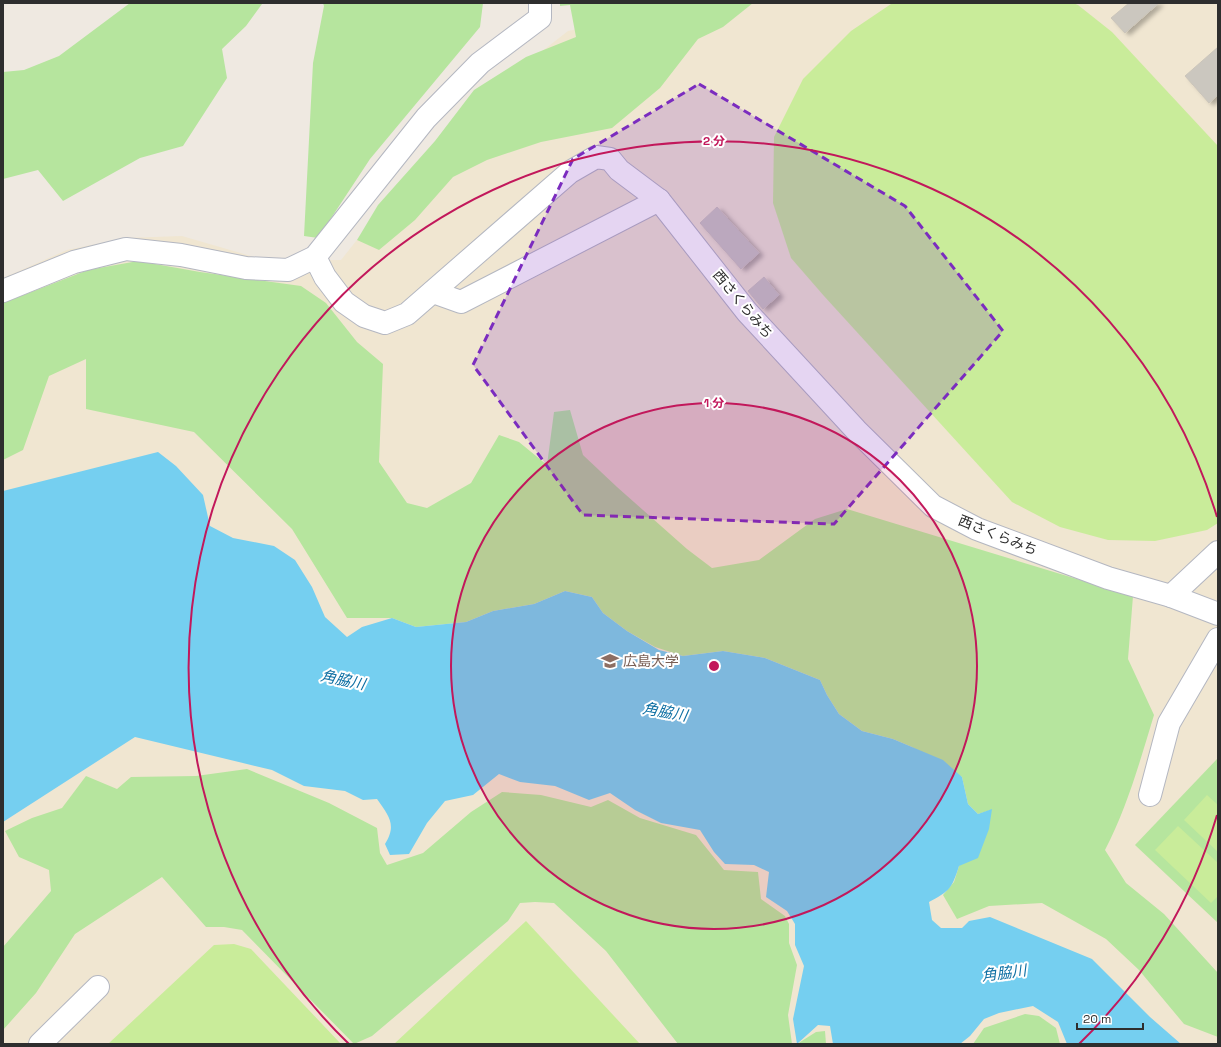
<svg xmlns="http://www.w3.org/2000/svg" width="1221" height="1047" viewBox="0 0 1221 1047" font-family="'Space Grotesk','Noto Sans JP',sans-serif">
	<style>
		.education { fill: #f0e6d1 }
		.green { fill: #b6e59e }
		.pitch { fill: #c9ec9a }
		.water { fill: #75cff0 }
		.building { fill: #cbc7bf; stroke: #cbc5ba; filter: url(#shadow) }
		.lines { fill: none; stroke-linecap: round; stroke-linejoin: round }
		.minor-casing { stroke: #b4b7c1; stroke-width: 24 }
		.minor { stroke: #fff; stroke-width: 22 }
		.marked { fill: #7b2cbf; fill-opacity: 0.2; stroke: #7b2cbf; stroke-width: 3; stroke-dasharray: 8 5; stroke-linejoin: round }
		.ring { fill: none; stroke: #c2185b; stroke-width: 2 }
		.labels { text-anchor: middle; stroke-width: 4; stroke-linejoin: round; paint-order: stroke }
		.street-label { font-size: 14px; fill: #2e2e2e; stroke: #fff }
		.education-label { font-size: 14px; fill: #785e54; stroke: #fff; text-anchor: start }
		.water-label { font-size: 15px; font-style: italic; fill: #0d6fa3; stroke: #fff }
		.centre { fill: #c2185b; stroke: #fff; stroke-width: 2 }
		.ring-label { font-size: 12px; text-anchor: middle; font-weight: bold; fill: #c2185b; stroke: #fff; stroke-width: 4; stroke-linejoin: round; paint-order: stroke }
	</style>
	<defs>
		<filter id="shadow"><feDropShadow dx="4.5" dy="2.5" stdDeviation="2" flood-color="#0004"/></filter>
	</defs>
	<rect width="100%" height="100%" fill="#efe9e1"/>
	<!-- education -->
	<polygon class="education" points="653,3 1218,3 1218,1044 3,1044 3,278 67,250 125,238 182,236 268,261 341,260 440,135 518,70 568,31 622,20"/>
	<!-- green -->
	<g class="green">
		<polygon points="130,3 262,4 246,26 222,49 227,78 183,146 140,158 63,201 38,170 3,179 3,72 24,70 59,56"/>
		<polygon points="323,3 483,3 480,27 370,159 318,238 304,236 313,63 324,6"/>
		<polygon points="560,3 753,3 723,27 698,39 660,88 612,128 541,142 487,160 453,177 415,220 379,250 357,240 378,205 435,141 474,90 526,57 576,37 570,5 560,6"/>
		<path d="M138,261L200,272L301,286L326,303L357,342L383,364L379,462L407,503L427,508L471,483L499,435L519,442L547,465L554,412L570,410L583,455L617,487L687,549L712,568L759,560L815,519L847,509L1133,596L1128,659L1154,715C1140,761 1127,808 1105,850L1126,883L1164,914L1218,973V1037L1184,1024L1139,970L1106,939L1042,903L989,906L957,919L943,895L954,882L959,866L991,810L978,814L968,804L962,777L912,747L893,739L862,731L839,714L827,695L820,680L765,658L723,651L683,656L655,647L627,631L603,613L592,597L565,591L534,604L493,611L466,622L416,627L392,618H347L292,529L194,432L86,409V359L49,376L23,450L3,460V303L88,270Z"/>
		<polygon points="1218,758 1218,923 1135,845"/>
		<polygon points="247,769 329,803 377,828 380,853 387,865 423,853 471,812 502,792 541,795 591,807 608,800 640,818 696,835 724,870 758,872 761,899 785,916 789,924 789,943 797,965 788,1015 792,1044 678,1044 606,951 554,903 535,902 520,903 508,921 372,1036 354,1044 242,930 224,927 206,927 162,877 75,934 36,993 3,1030 3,947 51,891 49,870 19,857 5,831 32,818 62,808 86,776 117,789 131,777 196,776"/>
		<polygon points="1025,1014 1039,1016 1056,1028 1060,1044 973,1044 984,1028"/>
		<polygon points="825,1031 826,1044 797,1044 816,1032"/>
	</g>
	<!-- pitch -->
	<g class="pitch">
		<polygon points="895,3 1073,3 1078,5 1112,32 1218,146 1218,523 1207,530 1155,541 1108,540 1060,527 1012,502 824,296 791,258 773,203 774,137 803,79 851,31 891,4"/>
		<polygon points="1207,795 1218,805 1218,852 1184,820"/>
		<polygon points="1178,826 1218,863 1218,896 1211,903 1155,850"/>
		<polygon points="526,921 640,1044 394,1044"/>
		<polygon points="234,944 251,949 341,1044 108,1044 214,945"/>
	</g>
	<!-- water -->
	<path class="water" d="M158,452L176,466L203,495L210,526L233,538L274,546L295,560L312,587L325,617L347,637L362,627L392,618L416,627L466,622L493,611L534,604L565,591L592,597L603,613L627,631L659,650L683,656L723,651L765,658L820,680L827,695L839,714L862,731L893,739L943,760L962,777L968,804L978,814L992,809L989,829L978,858L959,866C952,888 950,891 929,902L932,920L941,928H962L969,921L990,917L1092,959L1150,1017L1181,1044H1067L1058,1022L1033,1006L999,1013L984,1019L970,1036L960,1044H833L830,1026L818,1025L797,1044L793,1019L804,966L795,945V924L787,911L766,897L769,872L754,865L725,864L714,852L700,830L661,823L635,810L610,793L589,800L555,786L520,782L499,774L473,795L445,801L427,823L409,854L390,855L385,844C397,825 389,816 377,799L363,800L345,791L304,786L272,770L135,737L3,822V491Z"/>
	<!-- building -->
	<g class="building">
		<polygon points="1129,3 1159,3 1125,33 1111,18"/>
		<polygon points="1218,47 1218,95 1209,103 1185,76"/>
		<polygon points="717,207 759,253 741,269 700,223"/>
		<polygon points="764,277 779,295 763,309 748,291"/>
	</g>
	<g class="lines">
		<!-- minor casing -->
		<g class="minor-casing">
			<g id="minor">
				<polyline points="315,257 325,277 344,302 364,316 385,323 407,314 570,172 596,157 610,159 619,170 659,200 747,312 856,430 933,506 977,529 1108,578 1171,596 1218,614"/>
				<polyline points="3,291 74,262 126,249 181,255 246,268 288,270 315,257 426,118 480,63 540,18 540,3"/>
				<polyline points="433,292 461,302 659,200"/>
				<polyline points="1171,596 1218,552"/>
				<polyline points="1150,795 1169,723 1218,639"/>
				<polyline points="40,1044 98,987"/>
			</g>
		</g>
		<!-- minor -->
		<use href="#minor" class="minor"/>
	</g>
	<!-- marked area -->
	<path class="marked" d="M699,84L905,206L1003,331L834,524L583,515L473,365L573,159Z"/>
	<!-- distance rings -->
	<circle cx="714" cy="666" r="263" fill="#c2185b" fill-opacity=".12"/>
	<g class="ring">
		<circle cx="714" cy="666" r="263"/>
		<path d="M1217 815A525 525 0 0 1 1079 1044M349 1044A525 525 0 1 1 1217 517"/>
	</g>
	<!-- icons -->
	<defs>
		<g id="university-bare" transform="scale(1.38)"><path d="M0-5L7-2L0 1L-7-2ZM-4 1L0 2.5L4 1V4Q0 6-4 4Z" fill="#8d6e63" stroke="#fff" stroke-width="2.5" paint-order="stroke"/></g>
	</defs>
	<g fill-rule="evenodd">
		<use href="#university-bare" x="610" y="661"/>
	</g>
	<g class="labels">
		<!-- street labels -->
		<g class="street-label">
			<text transform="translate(743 304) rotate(50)" y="5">西さくらみち</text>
			<text transform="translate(998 535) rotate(22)" y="5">西さくらみち</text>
		</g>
		<!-- education labels -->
		<g class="education-label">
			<text x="623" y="666">広島大学</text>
		</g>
		<!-- water labels -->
		<g class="water-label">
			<text transform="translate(343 680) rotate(12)" y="5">角脇川</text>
			<text transform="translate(665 712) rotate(10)" y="5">角脇川</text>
			<text transform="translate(1004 973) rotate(-7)" y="5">角脇川</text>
		</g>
	</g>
	<circle cx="714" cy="666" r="6" class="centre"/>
	<g class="ring-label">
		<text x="714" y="145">2 分</text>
		<text x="714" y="407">1 分</text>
	</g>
	<!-- border -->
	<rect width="1221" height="1047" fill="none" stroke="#2e2e2e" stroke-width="8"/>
	<!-- scale -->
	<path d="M1077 1023v6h66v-6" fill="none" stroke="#2e2e2e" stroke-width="2"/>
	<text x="1083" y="1023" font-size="12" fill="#2e2e2e" stroke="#ffffff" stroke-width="3" paint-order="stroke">20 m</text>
</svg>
